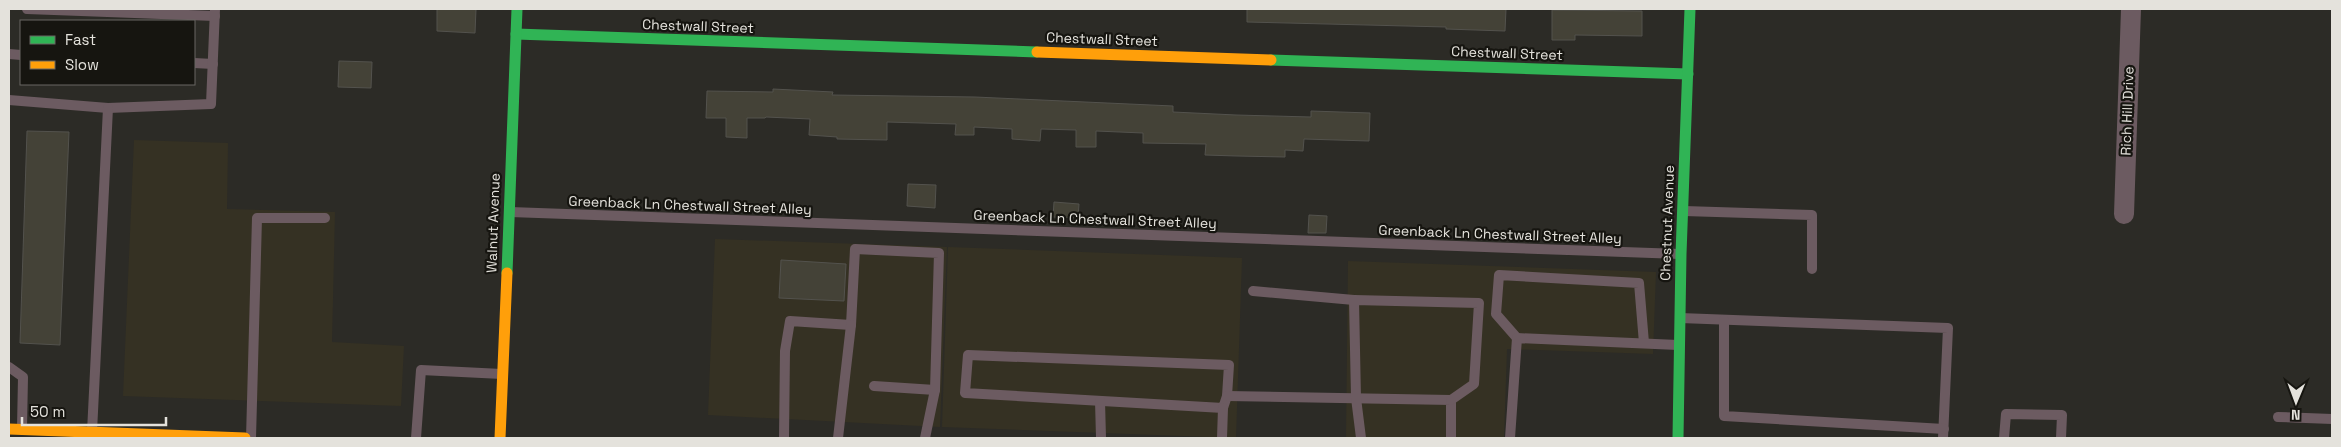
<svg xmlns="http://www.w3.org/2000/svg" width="2341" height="447" viewBox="0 0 2341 447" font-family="'Space Grotesk',sans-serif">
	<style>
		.built { fill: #353123 }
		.building { fill: #444237; stroke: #53524d }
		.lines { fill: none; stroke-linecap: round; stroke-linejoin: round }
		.lane { stroke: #6c5b61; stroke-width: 10 }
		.street { stroke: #6c5b61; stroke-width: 20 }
		.fast { stroke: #30b455; stroke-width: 11 }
		.slow { stroke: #ff9f0a; stroke-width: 11 }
		.labels { text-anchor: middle; stroke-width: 4.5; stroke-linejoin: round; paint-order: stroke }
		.street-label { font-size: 14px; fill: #e4e2dc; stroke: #161510 }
	</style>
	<rect width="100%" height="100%" fill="#2c2b26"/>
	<!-- built -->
	<g class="built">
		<polygon points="134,140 228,143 227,209 335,212 332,342 404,346 401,406 123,396"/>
		<polygon points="715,239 947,247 940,427 708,415"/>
		<polygon points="948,247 1242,258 1236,438 942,427"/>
		<polygon points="1348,261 1656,272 1653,354 1507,349 1504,438 1346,438"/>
	</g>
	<!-- building -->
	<g class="building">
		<polygon points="437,9 476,9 475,33 437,31"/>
		<polygon points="1247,9 1506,9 1505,31 1446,29 1446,27 1247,22"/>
		<polygon points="1552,10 1642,11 1642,36 1575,35 1575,40 1552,40"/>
		<polygon points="339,61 372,62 371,88 338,87"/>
		<polygon points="773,89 833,92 832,95 975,97 1173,106 1173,112 1236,115 1311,117 1311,111 1370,113 1369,141 1304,139 1303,151 1285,150 1285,157 1237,156 1205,155 1206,144 1143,143 1143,133 1096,131 1096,147 1076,147 1076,130 1041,129 1040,141 1012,139 1012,129 974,127 974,135 955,135 956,124 887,122 887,140 837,139 837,137 809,135 810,119 766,117 765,118 747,118 747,138 726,137 726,118 706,118 707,91 773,92"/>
		<polygon points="27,131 69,132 60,345 20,343"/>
		<polygon points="908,184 936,185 935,208 907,206"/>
		<polygon points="1054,202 1079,204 1078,218 1053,217"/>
		<polygon points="1309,215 1327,216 1326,233 1308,233"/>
		<polygon points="781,260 846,264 844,301 779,298"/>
	</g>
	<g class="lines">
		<!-- lane -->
		<g class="lane">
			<polyline points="27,9 215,16"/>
			<polyline points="9,54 21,55"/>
			<polyline points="194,63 213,64"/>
			<polyline points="9,100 108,108 211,104 215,9"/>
			<polyline points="1684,211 1812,215 1812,269"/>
			<polyline points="510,212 1680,254"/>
			<polyline points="1253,291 1354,300"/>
			<polyline points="1680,318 1948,328 1943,438"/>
			<polyline points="1724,320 1724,416 1944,429"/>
			<polyline points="1517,338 1496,314 1499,275 1639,283 1644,343"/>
			<polygon points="968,355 1229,365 1227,396 1223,408 965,393"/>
			<polyline points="9,367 23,377 22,428"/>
			<polyline points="874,386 935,390"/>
			<polyline points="1227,396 1451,400 1451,438"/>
			<polyline points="1100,401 1101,438"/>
			<polyline points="2278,417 2332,419"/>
			<polyline points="92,432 108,108"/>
			<polyline points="251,438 257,218 325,218"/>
			<polyline points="416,438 421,370 502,374"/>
			<polyline points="784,438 785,351 790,321 851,325 855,249 939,253 935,390 925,438"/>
			<polyline points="838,438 851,325"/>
			<polyline points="1222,438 1223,408"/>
			<polyline points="1361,438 1356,398 1354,300 1479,303 1474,384 1451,400"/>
			<polyline points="1510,438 1517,338 1678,345"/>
			<polyline points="2004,438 2006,414 2062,415 2061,438"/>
		</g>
		<!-- street -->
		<polyline class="street" points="2124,214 2131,9"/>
		<!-- fast -->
		<g class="fast">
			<polyline points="516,34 1037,52"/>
			<polyline points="1271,60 1688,74"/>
			<polyline points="507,273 517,9"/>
			<polyline points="1678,438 1681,254 1690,9"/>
		</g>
		<!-- slow -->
		<g class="slow">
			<polyline points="1037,52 1271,60"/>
			<polyline points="9,429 245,438"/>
			<polyline points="500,438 507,273"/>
		</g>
	</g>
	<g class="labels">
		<!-- street labels -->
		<g class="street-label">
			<text transform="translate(698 26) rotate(2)" y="5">Chestwall Street</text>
			<text transform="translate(1102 39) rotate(2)" y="5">Chestwall Street</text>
			<text transform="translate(1507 53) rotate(2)" y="5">Chestwall Street</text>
			<text transform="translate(2127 111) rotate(-88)" y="5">Rich Hill Drive</text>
			<text transform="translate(690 205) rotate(2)" y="5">Greenback Ln Chestwall Street Alley</text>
			<text transform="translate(1095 219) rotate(2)" y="5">Greenback Ln Chestwall Street Alley</text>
			<text transform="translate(493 223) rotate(-88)" y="5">Walnut Avenue</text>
			<text transform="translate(1667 223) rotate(-88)" y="5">Chestnut Avenue</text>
			<text transform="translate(1500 234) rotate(2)" y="5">Greenback Ln Chestwall Street Alley</text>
		</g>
	</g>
	<!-- border -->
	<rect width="2341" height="447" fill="none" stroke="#e4e2dc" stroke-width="20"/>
	<!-- legend -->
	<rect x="20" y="20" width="175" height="65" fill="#161510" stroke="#686762"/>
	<rect x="30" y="36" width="25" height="8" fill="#30b455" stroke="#686762"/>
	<text x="65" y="45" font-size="15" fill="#e4e2dc">Fast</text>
	<rect x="30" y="61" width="25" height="8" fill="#ff9f0a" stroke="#686762"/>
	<text x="65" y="70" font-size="15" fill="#e4e2dc">Slow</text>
	<!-- north arrow -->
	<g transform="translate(2296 402) rotate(181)" stroke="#161510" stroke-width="4" paint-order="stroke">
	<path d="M0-4L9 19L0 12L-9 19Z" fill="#e4e2dc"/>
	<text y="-8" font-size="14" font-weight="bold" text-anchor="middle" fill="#e4e2dc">N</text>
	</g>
	<!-- scale -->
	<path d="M22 417v8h144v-8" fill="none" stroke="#e4e2dc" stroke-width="2.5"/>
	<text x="30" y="417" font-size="15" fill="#e4e2dc" stroke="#161510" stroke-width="4" paint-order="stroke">50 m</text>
</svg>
